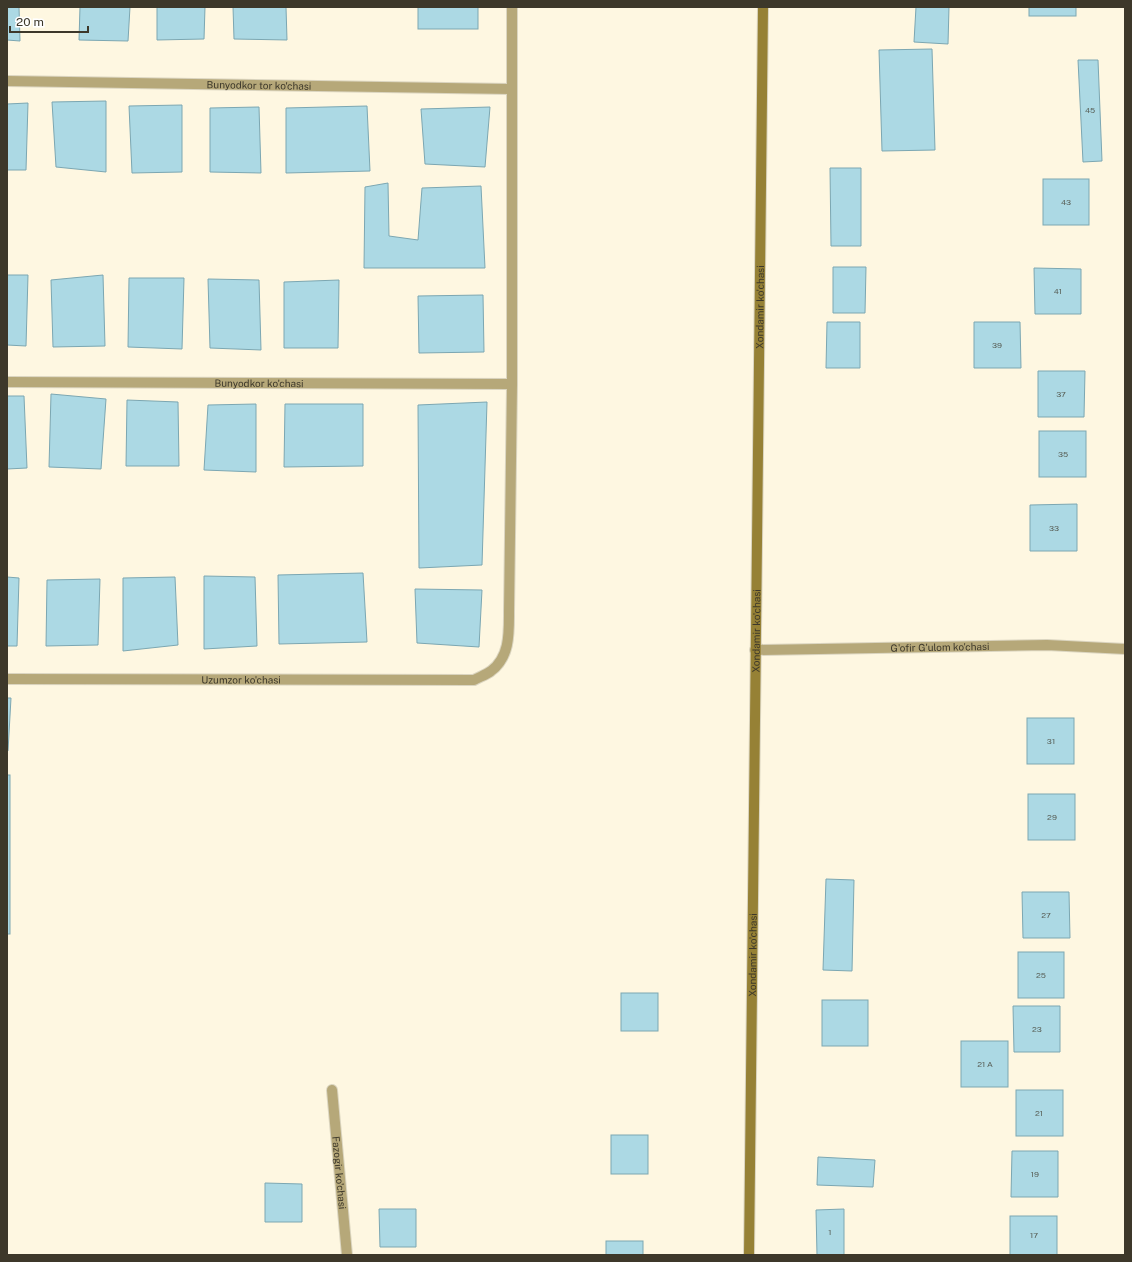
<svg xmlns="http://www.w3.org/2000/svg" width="1132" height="1262" viewBox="0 0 1132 1262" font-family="'Public Sans',sans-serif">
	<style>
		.building { fill: #acd9e4; stroke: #7ca7b2 }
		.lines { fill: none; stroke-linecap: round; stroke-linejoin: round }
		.minor-casing { stroke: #dbd5c0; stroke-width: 12 }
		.secondary-casing { stroke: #dbd5c0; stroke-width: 12 }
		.minor { stroke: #b6a879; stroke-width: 10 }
		.secondary { stroke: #968135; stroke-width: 10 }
		.labels { text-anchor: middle; stroke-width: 4; stroke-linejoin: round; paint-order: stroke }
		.number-label { font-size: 8px; fill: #596058 }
		.street-label { font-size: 10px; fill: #3d382a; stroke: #fff }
	</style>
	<rect width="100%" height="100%" fill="#fef7e1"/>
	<!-- building -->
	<g class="building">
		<polygon points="7,7 19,7 20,41 7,40"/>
		<polygon points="80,7 130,7 128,41 79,40"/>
		<polygon points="157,7 205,7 204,39 157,40"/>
		<polygon points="233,7 286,7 287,40 234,39"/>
		<rect x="418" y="7" width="60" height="22"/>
		<polygon points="916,7 949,7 948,44 914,42"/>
		<rect x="1029" y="7" width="47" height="9"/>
		<polygon points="932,49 935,150 882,151 879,50"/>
		<polygon points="1078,60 1098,60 1102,161 1083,162"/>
		<polygon points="106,101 106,172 56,167 52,102"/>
		<polygon points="28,103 26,170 7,170 7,104"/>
		<polygon points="182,105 182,172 132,173 129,106"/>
		<polygon points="367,106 370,171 286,173 286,108"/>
		<polygon points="259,107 261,173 210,172 210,108"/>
		<polygon points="490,107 485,167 425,164 421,109"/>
		<polygon points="830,168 861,168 861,246 831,246"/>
		<rect x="1043" y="179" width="46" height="46"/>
		<polygon points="388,183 389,236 418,240 422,188 481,186 485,268 364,268 365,187"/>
		<polygon points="833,267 866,267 865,313 833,313"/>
		<polygon points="1034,268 1081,269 1081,314 1035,314"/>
		<polygon points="7,275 28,275 26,346 7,345"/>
		<polygon points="103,275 105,346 53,347 51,280"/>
		<polygon points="129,278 184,278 182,349 128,347"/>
		<polygon points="208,279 259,280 261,350 210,348"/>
		<polygon points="339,280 338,348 284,348 284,282"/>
		<polygon points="483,295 484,352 419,353 418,296"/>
		<polygon points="827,322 860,322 860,368 826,368"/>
		<polygon points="974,322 1020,322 1021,368 974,368"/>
		<polygon points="1038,371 1085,371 1084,417 1038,417"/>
		<polygon points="51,394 106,399 101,469 49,467"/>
		<polygon points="7,396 24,396 27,468 7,469"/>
		<polygon points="127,400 178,402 179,466 126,466"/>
		<polygon points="487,402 482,565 419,568 418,405"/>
		<polygon points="256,404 256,472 204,470 208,405"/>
		<polygon points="285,404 363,404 363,466 284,467"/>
		<rect x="1039" y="431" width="47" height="46"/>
		<polygon points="1077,504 1077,551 1030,551 1030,505"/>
		<polygon points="363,573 367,642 279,644 278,575"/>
		<polygon points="204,576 255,577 257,646 204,649"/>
		<polygon points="7,577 19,578 17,646 7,646"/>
		<polygon points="175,577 178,645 123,651 123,578"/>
		<polygon points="100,579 98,645 46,646 47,580"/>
		<polygon points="415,589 482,590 479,647 417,643"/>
		<polygon points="7,698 11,698 8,751 7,751"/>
		<rect x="1027" y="718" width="47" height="46"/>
		<rect x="7" y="775" width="3" height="159"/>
		<rect x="1028" y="794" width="47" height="46"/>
		<polygon points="826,879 854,880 852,971 823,970"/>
		<polygon points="1022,892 1069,892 1070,938 1023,938"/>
		<rect x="1018" y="952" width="46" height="46"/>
		<rect x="621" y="993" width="37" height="38"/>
		<rect x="822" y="1000" width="46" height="46"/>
		<polygon points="1013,1006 1060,1006 1060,1052 1014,1052"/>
		<rect x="961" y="1041" width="47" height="46"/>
		<rect x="1016" y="1090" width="47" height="46"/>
		<rect x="611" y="1135" width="37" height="39"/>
		<polygon points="1012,1151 1058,1151 1058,1197 1011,1197"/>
		<polygon points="818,1157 875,1160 873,1187 817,1185"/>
		<polygon points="265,1183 302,1184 302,1222 265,1222"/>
		<polygon points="379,1209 416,1209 416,1247 380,1247"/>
		<polygon points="844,1209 844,1255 817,1255 816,1210"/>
		<rect x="1010" y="1216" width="47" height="39"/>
		<rect x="606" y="1241" width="37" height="14"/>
	</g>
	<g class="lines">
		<!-- minor casing -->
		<g class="minor-casing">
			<g id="minor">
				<path id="s1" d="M7,81L511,89"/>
				<path id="s2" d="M7,382L512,384"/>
				<path id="s3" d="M755,650L1047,645L1125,649"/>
				<path id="s4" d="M7,679L474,680C479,677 486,675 491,671C510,657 509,633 509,612L512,384V7"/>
				<path id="s5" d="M332,1090L347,1255"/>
			</g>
		</g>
		<!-- secondary casing -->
		<g class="secondary-casing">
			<g id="secondary">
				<path id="s6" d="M749,1255L763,7"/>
			</g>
		</g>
		<!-- minor -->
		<use href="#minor" class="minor"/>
		<!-- secondary -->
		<use href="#secondary" class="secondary"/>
	</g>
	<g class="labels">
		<!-- number labels -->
		<g class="number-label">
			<text x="1090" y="113">45</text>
			<text x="1066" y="205">43</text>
			<text x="1058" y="294">41</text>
			<text x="997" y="348">39</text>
			<text x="1061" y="397">37</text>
			<text x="1063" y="457">35</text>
			<text x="1054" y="531">33</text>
			<text x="1051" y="744">31</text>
			<text x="1052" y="820">29</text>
			<text x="1046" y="918">27</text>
			<text x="1041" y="978">25</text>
			<text x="1037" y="1032">23</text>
			<text x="985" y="1067">21 А</text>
			<text x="1039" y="1116">21</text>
			<text x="1035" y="1177">19</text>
			<text x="830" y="1235">1</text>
			<text x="1034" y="1238">17</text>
		</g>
		<!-- street labels -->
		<g class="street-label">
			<text dy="4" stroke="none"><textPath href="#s1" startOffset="252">Bunyodkor tor ko'chasi</textPath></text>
			<text dy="4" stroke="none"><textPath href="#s6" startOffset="948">Xondamir ko'chasi</textPath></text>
			<text dy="4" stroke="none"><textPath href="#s2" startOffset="252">Bunyodkor ko'chasi</textPath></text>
			<text dy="4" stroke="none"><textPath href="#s6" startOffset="624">Xondamir ko'chasi</textPath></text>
			<text dy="4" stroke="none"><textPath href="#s3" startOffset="185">G'ofir G'ulom ko'chasi</textPath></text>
			<text dy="4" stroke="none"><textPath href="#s4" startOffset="234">Uzumzor ko'chasi</textPath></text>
			<text dy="4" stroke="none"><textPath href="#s6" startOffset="300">Xondamir ko'chasi</textPath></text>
			<text dy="4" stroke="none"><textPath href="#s5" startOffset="83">Fazogir ko'chasi</textPath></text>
		</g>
	</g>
	<!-- border -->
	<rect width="1132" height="1262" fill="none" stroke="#3d382a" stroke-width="16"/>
	<!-- scale -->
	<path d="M10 26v6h78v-6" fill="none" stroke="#3d382a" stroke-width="2"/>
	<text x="16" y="26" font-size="12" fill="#3d382a" stroke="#ffffff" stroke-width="3" paint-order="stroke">20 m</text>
</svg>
